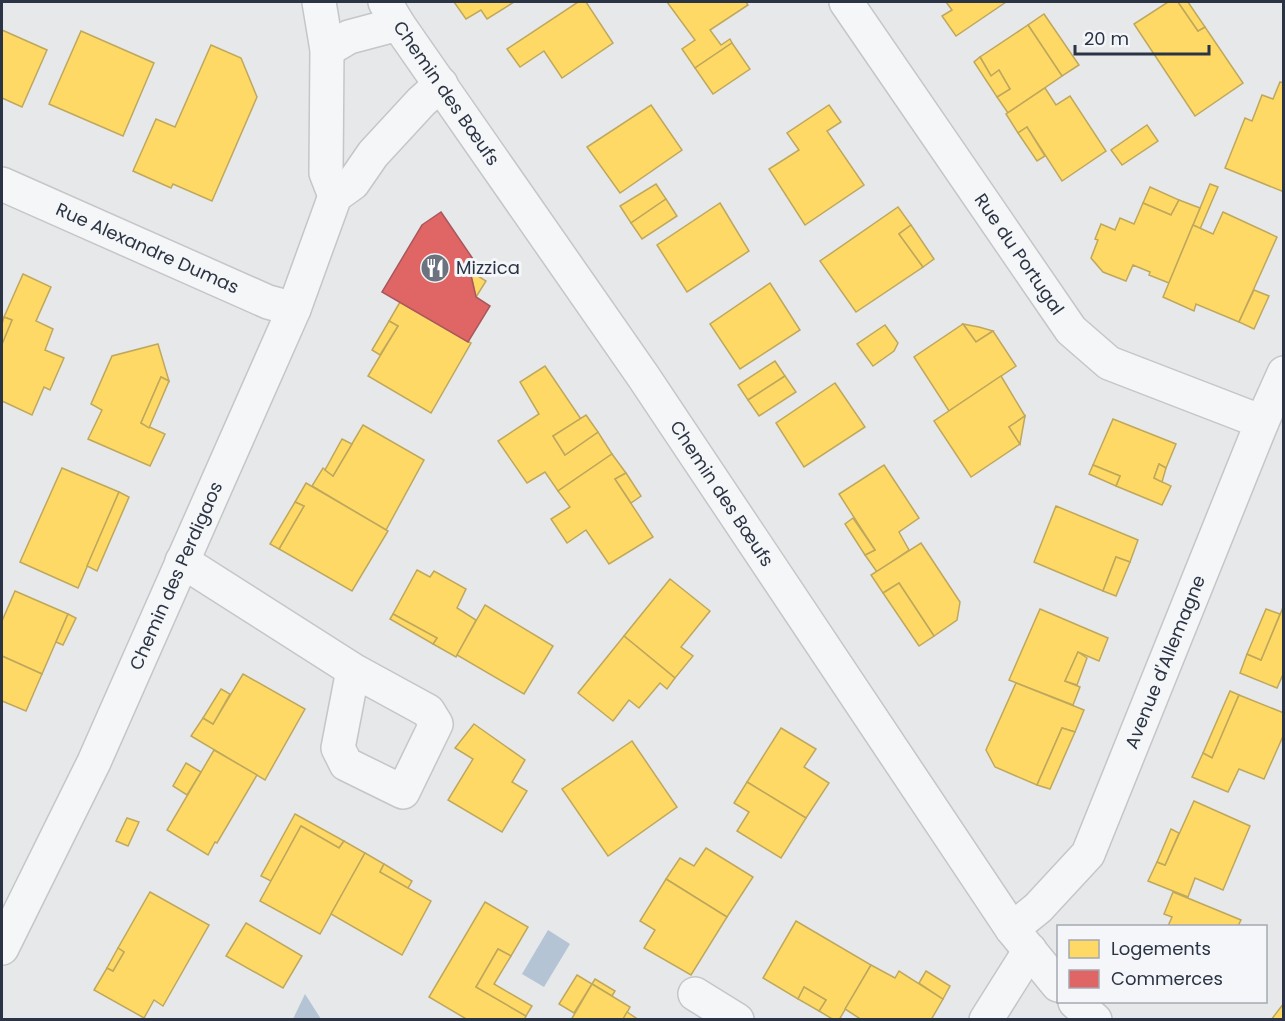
<svg xmlns="http://www.w3.org/2000/svg" width="1285" height="1021" viewBox="0 0 1285 1021" font-family="Poppins,sans-serif">
	<style>
		.water { fill: #b4c4d5 }
		.homes { fill: #ffd966; stroke: #bfa85c; stroke-width: 1.5 }
		.shops { fill: #e06666; stroke: #aa575c; stroke-width: 1.5 }
		.lines { fill: none; stroke-linecap: round; stroke-linejoin: round }
		.minor-casing { stroke: #c4c6c8; stroke-width: 36 }
		.tertiary-casing { stroke: #c4c6c8; stroke-width: 36 }
		.minor { stroke: #f5f6f7; stroke-width: 33 }
		.tertiary { stroke: #f5f6f7; stroke-width: 33 }
		.labels { text-anchor: middle; stroke-width: 6; stroke-linejoin: round; paint-order: stroke }
		.street-label { font-size: 18px; fill: #2b3445; stroke: #f4f6f9 }
		.poi-label { font-size: 18px; fill: #2b3445; stroke: #f4f6f9; text-anchor: start }
	</style>
	<rect width="100%" height="100%" fill="#e6e8ea"/>
	<!-- water -->
	<g class="water">
		<polygon points="548,930 570,944 544,987 522,974"/>
		<polygon points="305,994 321,1019 293,1019"/>
	</g>
	<!-- homes -->
	<g class="homes">
		<polygon points="454,2 514,2 487,19 481,10 466,19"/>
		<polygon points="578,2 586,2 613,43 562,78 544,51 520,67 507,49"/>
		<polygon points="667,2 746,2 748,5 710,30 721,45 730,39 732,43 695,68 682,49 695,40"/>
		<polygon points="946,2 1006,2 956,36 942,16 952,10"/>
		<polygon points="1168,2 1178,2 1198,31 1205,27 1243,83 1195,116 1134,24"/>
		<polygon points="1178,2 1188,2 1205,27 1198,31"/>
		<polygon points="1044,14 1079,65 1062,76 1028,25"/>
		<polygon points="1028,25 1062,76 1008,113 997,97 1010,89 999,70 991,76 980,57"/>
		<polygon points="2,30 47,50 22,107 2,98"/>
		<polygon points="81,31 154,63 123,136 49,104"/>
		<polygon points="732,43 750,69 713,94 695,68"/>
		<polygon points="211,45 241,58 257,97 212,201 173,184 171,188 133,171 156,119 175,127"/>
		<polygon points="980,57 991,76 999,70 1010,89 997,97 974,62"/>
		<polygon points="1280,82 1284,83 1284,192 1225,168 1245,118 1252,121 1262,95 1273,99"/>
		<polygon points="1045,88 1056,105 1070,96 1106,151 1062,181 1027,127 1018,133 1006,114"/>
		<polygon points="651,105 682,150 620,193 587,147"/>
		<polygon points="829,105 841,122 827,131 864,185 805,225 769,169 799,150 787,133"/>
		<polygon points="1147,125 1158,141 1122,165 1111,150"/>
		<polygon points="1027,127 1045,156 1037,161 1018,133"/>
		<polygon points="656,184 666,199 631,223 620,206"/>
		<polygon points="1210,184 1218,187 1200,229 1193,225"/>
		<polygon points="1150,187 1179,200 1171,215 1143,203"/>
		<polygon points="666,199 677,216 642,239 631,223"/>
		<polygon points="1179,200 1200,208 1169,283 1149,275 1150,272 1133,265 1126,281 1103,272 1091,258 1098,240 1095,239 1101,224 1115,230 1120,218 1134,224 1143,203 1171,215"/>
		<polygon points="720,203 749,251 687,292 657,245"/>
		<polygon points="898,207 911,225 899,234 923,267 856,312 820,261"/>
		<polygon points="1223,212 1277,237 1239,322 1196,304 1194,311 1163,297 1193,225 1213,234"/>
		<polygon points="911,225 934,259 923,267 899,234"/>
		<polygon points="470,271 486,281 476,297"/>
		<polygon points="23,274 51,287 36,321 53,329 45,350 64,358 50,390 44,387 32,415 2,401 2,344 12,320 4,317"/>
		<polygon points="770,283 800,330 740,369 710,324"/>
		<polygon points="1254,290 1269,296 1254,329 1239,322"/>
		<polygon points="400,302 471,343 431,413 368,376 398,326 389,321"/>
		<polygon points="4,317 12,320 2,344 2,324"/>
		<polygon points="389,321 398,326 380,355 372,350"/>
		<polygon points="963,324 979,327 993,331 976,342"/>
		<polygon points="963,324 976,342 993,331 1016,366 949,411 914,357"/>
		<polygon points="885,325 898,343 894,351 873,366 857,344"/>
		<polygon points="158,344 169,381 161,377 141,423 165,434 150,466 88,439 102,410 91,404 112,356"/>
		<polygon points="775,361 785,376 748,400 738,385"/>
		<polygon points="545,366 581,419 553,436 565,455 598,432 612,454 558,491 545,472 527,483 498,441 539,414 520,382"/>
		<polygon points="785,376 796,392 759,416 748,400"/>
		<polygon points="1001,376 1025,416 1009,427 1020,444 971,477 934,421"/>
		<polygon points="161,377 169,381 149,428 141,423"/>
		<polygon points="835,383 865,427 804,467 776,423"/>
		<polygon points="586,415 598,432 565,455 553,436"/>
		<polygon points="1025,416 1020,444 1009,427"/>
		<polygon points="1113,419 1176,444 1166,468 1159,464 1154,478 1171,486 1162,505 1116,486 1120,476 1093,465"/>
		<polygon points="363,425 424,460 386,530 312,486 323,468 333,476"/>
		<polygon points="342,439 352,444 333,476 325,470"/>
		<polygon points="612,454 626,473 615,479 653,537 609,564 586,530 567,543 551,519 570,507 558,491"/>
		<polygon points="1159,464 1166,468 1162,482 1154,478"/>
		<polygon points="884,465 919,518 899,532 909,550 877,572 865,555 875,550 839,494"/>
		<polygon points="1093,465 1120,476 1116,486 1089,474"/>
		<polygon points="62,468 119,492 78,588 20,562"/>
		<polygon points="626,473 641,496 631,503 615,479"/>
		<polygon points="306,483 388,531 352,591 279,549 304,506 295,502"/>
		<polygon points="119,492 129,497 97,571 87,566"/>
		<polygon points="295,502 304,506 279,549 270,544"/>
		<polygon points="1056,506 1138,540 1130,562 1116,557 1103,591 1034,562"/>
		<polygon points="853,518 875,550 865,555 845,524"/>
		<polygon points="921,543 960,602 957,620 934,636 899,583 883,593 871,575"/>
		<polygon points="1116,557 1130,562 1116,596 1103,591"/>
		<polygon points="417,570 430,577 434,571 466,589 457,608 476,620 456,657 433,644 437,638 393,614"/>
		<polygon points="670,579 710,611 681,647 693,656 675,678 624,636"/>
		<polygon points="899,583 934,636 919,646 883,593"/>
		<polygon points="15,591 68,614 42,674 2,656 2,621"/>
		<polygon points="485,605 553,646 524,694 457,655"/>
		<polygon points="1284,605 1284,672 1277,688 1240,673 1247,654 1261,660"/>
		<polygon points="1040,609 1108,638 1099,661 1078,652 1065,681 1080,687 1073,705 1009,680"/>
		<polygon points="1266,609 1280,614 1261,660 1247,654"/>
		<polygon points="68,614 76,618 63,645 56,642"/>
		<polygon points="393,614 437,638 433,644 390,619"/>
		<polygon points="624,636 675,678 667,689 660,683 639,708 629,700 613,721 578,693"/>
		<polygon points="1078,652 1087,658 1077,685 1065,681"/>
		<polygon points="2,656 42,674 26,711 2,701"/>
		<polygon points="243,674 305,709 265,780 191,736 203,718 213,724"/>
		<polygon points="1016,683 1084,710 1075,732 1062,728 1037,785 995,767 986,750"/>
		<polygon points="221,689 230,694 213,724 203,718"/>
		<polygon points="1230,691 1239,695 1212,758 1203,753"/>
		<polygon points="1239,695 1284,713 1284,734 1264,779 1239,769 1228,792 1192,777 1203,753 1212,758"/>
		<polygon points="474,724 525,760 512,782 527,791 502,832 448,800 473,759 455,748"/>
		<polygon points="781,728 816,749 804,767 829,783 806,818 747,782"/>
		<polygon points="1062,728 1075,732 1050,789 1037,785"/>
		<polygon points="632,741 677,807 608,856 562,789"/>
		<polygon points="214,750 257,775 217,843 215,842 208,855 167,830"/>
		<polygon points="186,763 201,772 187,795 173,786"/>
		<polygon points="747,782 806,818 781,858 737,831 749,812 734,803"/>
		<polygon points="1194,801 1250,826 1223,890 1195,878 1188,897 1148,881 1157,862 1165,865"/>
		<polygon points="295,814 344,841 339,848 301,826 271,881 261,876"/>
		<polygon points="127,818 139,822 128,846 116,841"/>
		<polygon points="301,826 339,848 344,841 365,853 320,934 260,901"/>
		<polygon points="1171,829 1179,833 1165,865 1157,862"/>
		<polygon points="706,848 753,877 727,917 666,879 680,858 694,866"/>
		<polygon points="365,853 384,864 380,872 431,901 402,955 331,914"/>
		<polygon points="384,864 412,881 408,888 380,872"/>
		<polygon points="666,879 727,917 691,975 644,948 655,930 640,921"/>
		<polygon points="150,892 209,925 163,1006 154,1000 144,1018 94,990 107,968 113,971 124,952 118,948"/>
		<polygon points="1173,892 1241,920 1238,926 1168,926 1172,917 1164,914"/>
		<polygon points="485,902 528,927 511,956 498,949 476,987 526,1016 524,1020 468,1020 429,997"/>
		<polygon points="796,921 871,965 839,1020 834,1020 819,1011 826,1000 804,987 798,999 763,978"/>
		<polygon points="246,923 302,956 283,988 226,956"/>
		<polygon points="118,948 124,952 113,971 107,968"/>
		<polygon points="498,949 511,956 494,984 532,1006 526,1016 476,987"/>
		<polygon points="871,965 895,978 899,971 943,999 931,1020 862,1020 845,1009"/>
		<polygon points="926,971 950,986 943,999 919,983"/>
		<polygon points="577,975 592,984 574,1013 559,1004"/>
		<polygon points="595,979 615,991 612,996 592,984"/>
		<polygon points="592,984 630,1007 623,1020 571,1020"/>
		<polygon points="804,987 826,1000 819,1011 798,999"/>
		<polygon points="1284,1003 1284,1020 1271,1020"/>
		<polygon points="627,1012 639,1020 623,1019"/>
	</g>
	<!-- shops -->
	<polygon class="shops" points="441,212 473,259 470,271 476,297 490,306 468,342 382,292 422,225"/>
	<g class="lines">
		<!-- minor casing -->
		<g class="minor-casing">
			<g id="minor">
				<polyline points="319,2 327,50 326,173 335,196"/>
				<path id="s1" d="M846,2L1071,330L1109,363L1262,422"/>
				<polyline points="327,50 349,37 398,24"/>
				<path id="s2" d="M2,184L268,302L294,309"/>
				<polyline points="182,561 353,670 428,711 436,724 403,792 346,764 338,748 353,670"/>
				<path id="s3" d="M1012,929L1038,908L1088,854L1262,422L1284,373"/>
				<path id="s4" d="M2,948L94,762L294,309L335,196L353,183L373,154L421,102L441,84"/>
				<polyline points="695,994 737,1020"/>
				<polyline points="986,1020 1030,950"/>
			</g>
		</g>
		<!-- tertiary casing -->
		<g class="tertiary-casing">
			<g id="tertiary">
				<path id="s5" d="M385,2L398,24L643,376L1012,929L1058,985"/>
				<polyline points="1075,1002 1095,1020"/>
			</g>
		</g>
		<!-- minor -->
		<use href="#minor" class="minor"/>
		<!-- tertiary -->
		<use href="#tertiary" class="tertiary"/>
	</g>
	<!-- icons -->
	<defs>
		<g id="restaurant-disc" transform="scale(1.5)"><circle r="9.5" fill="#6c737f" stroke="#f4f6f9"/><path d="M-5-6h1v4h1v-4h1v4h1v-4h1v5L-1.5 .5V6h-2V.5L-5-1ZM5-6V6H3V1.5H1.5Q1.5-4 5-6Z" fill="#fff"/></g>
	</defs>
	<g fill-rule="evenodd">
		<use href="#restaurant-disc" x="435" y="268"/>
	</g>
	<g class="labels">
		<!-- street labels -->
		<g class="street-label">
			<text dy="6" stroke="none"><textPath href="#s5" startOffset="110">Chemin des Bœufs</textPath></text>
			<text dy="6" stroke="none"><textPath href="#s2" startOffset="159">Rue Alexandre Dumas</textPath></text>
			<text dy="6" stroke="none"><textPath href="#s1" startOffset="306">Rue du Portugal</textPath></text>
			<text dy="6" stroke="none"><textPath href="#s5" startOffset="596">Chemin des Bœufs</textPath></text>
			<text dy="6" stroke="none"><textPath href="#s4" startOffset="411">Chemin des Perdigaos</textPath></text>
			<text dy="6" stroke="none"><textPath href="#s3" startOffset="314">Avenue d'Allemagne</textPath></text>
		</g>
		<!-- poi labels -->
		<g class="poi-label">
			<text x="456" y="274">Mizzica</text>
		</g>
	</g>
	<!-- border -->
	<rect width="1285" height="1021" fill="none" stroke="#2b3445" stroke-width="6"/>
	<!-- legend -->
	<rect x="1057" y="925" width="210" height="78" fill="#f4f6f9" stroke="#a4a8b1" stroke-width="1.5"/>
	<rect x="1069" y="940" width="30" height="18" fill="#ffd966" stroke="#a4a8b1" stroke-width="1.5"/>
	<text x="1111" y="955" font-size="18" fill="#2b3445">Logements</text>
	<rect x="1069" y="970" width="30" height="18" fill="#e06666" stroke="#a4a8b1" stroke-width="1.5"/>
	<text x="1111" y="985" font-size="18" fill="#2b3445">Commerces</text>
	<!-- scale -->
	<path d="M1075 45v9h134v-9" fill="none" stroke="#2b3445" stroke-width="3"/>
	<text x="1084" y="45" font-size="18" fill="#2b3445" stroke="#f4f6f9" stroke-width="4.5" paint-order="stroke">20 m</text>
</svg>
